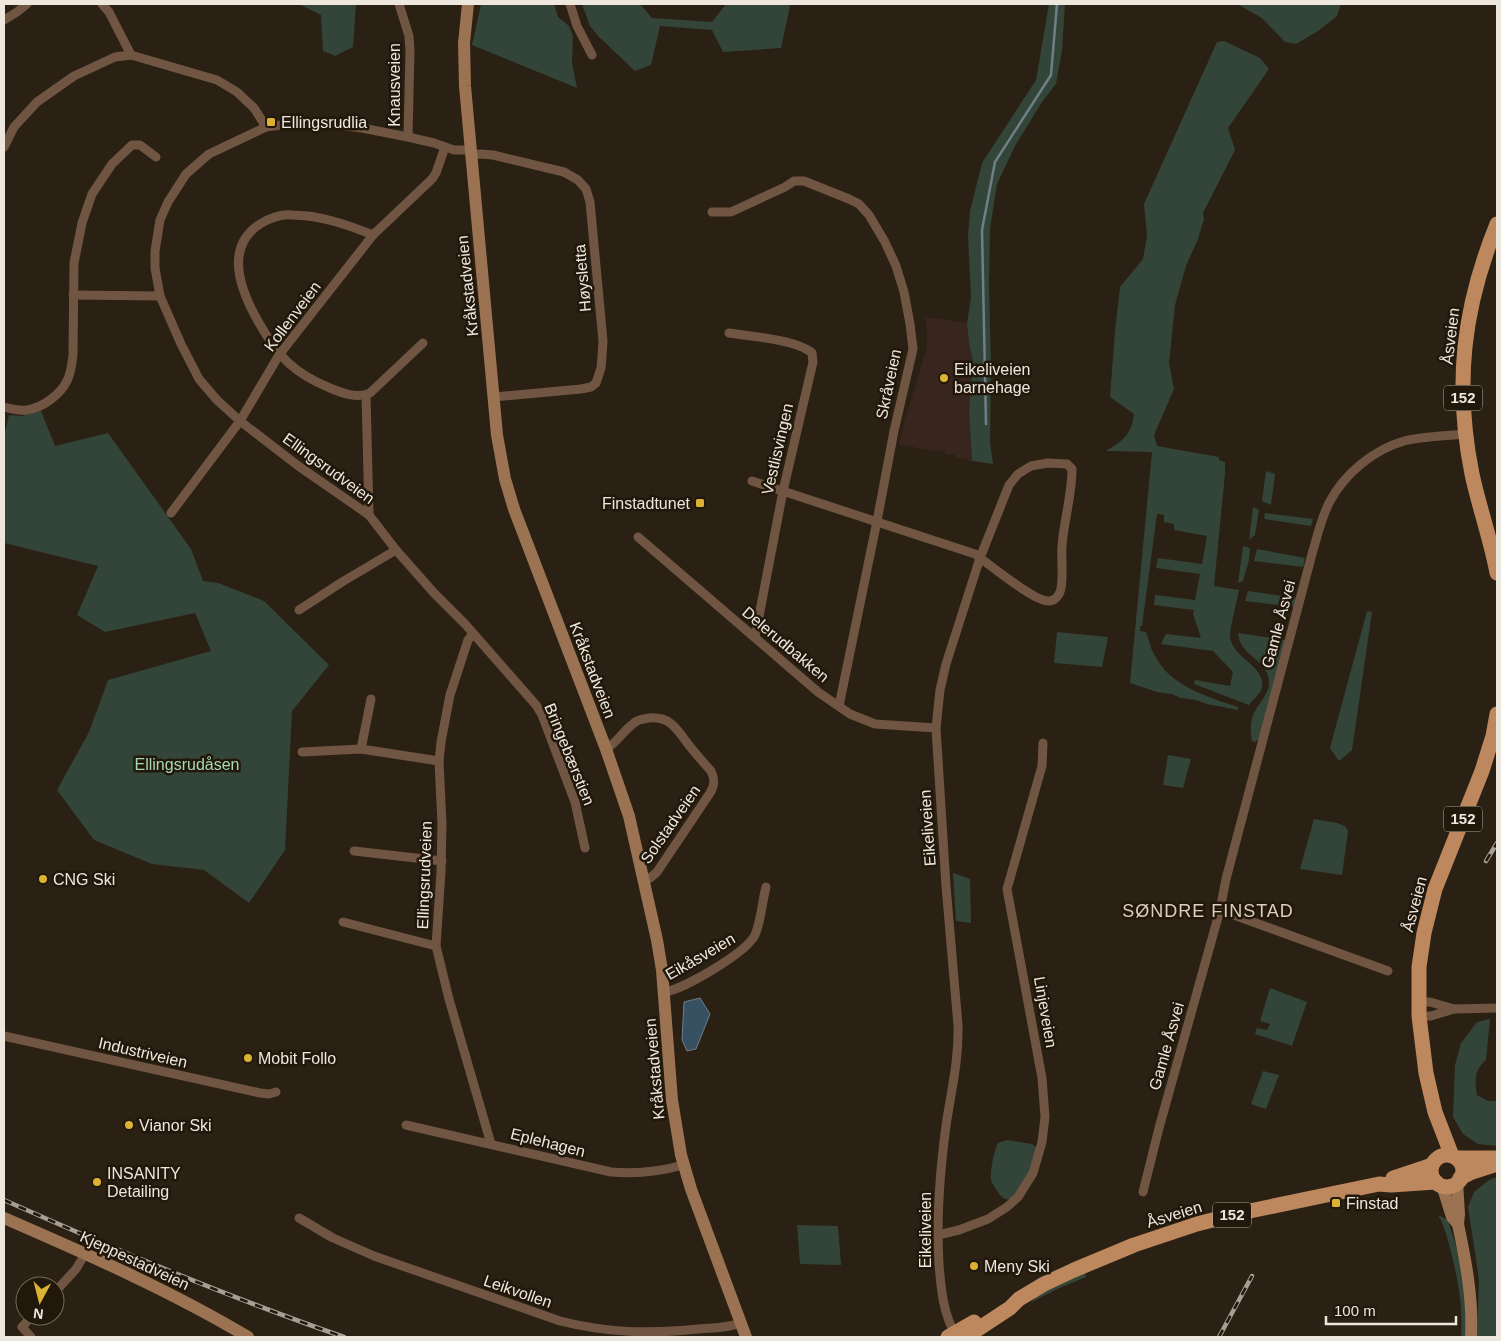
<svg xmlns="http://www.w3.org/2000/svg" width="1501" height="1341" viewBox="0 0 1501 1341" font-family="Helvetica,sans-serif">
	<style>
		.education { fill: #37251e }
		.green { fill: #334538 }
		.water { fill: #385162; stroke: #6f7e87 }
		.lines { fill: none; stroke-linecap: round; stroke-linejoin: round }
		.stream { stroke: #6f7e87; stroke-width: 2.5 }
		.street { stroke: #705642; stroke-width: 9 }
		.secondary { stroke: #9b7352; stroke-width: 12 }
		.primary { stroke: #bd885e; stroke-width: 15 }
		.rail-casing { stroke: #a79f94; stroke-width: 4.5 }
		.rail { stroke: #21170a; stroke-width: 2.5; stroke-dasharray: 8; stroke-linecap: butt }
		.poi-dot { fill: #dcb233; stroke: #21170a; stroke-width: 2 }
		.labels { text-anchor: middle; stroke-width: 5; stroke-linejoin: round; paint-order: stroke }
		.shield { fill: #21170a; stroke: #b0a99e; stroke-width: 1 }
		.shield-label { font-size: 15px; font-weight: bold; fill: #eee7de }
		.street-label { font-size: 16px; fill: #eee7de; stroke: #21170a }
		.poi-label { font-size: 16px; fill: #eee7de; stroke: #21170a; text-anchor: start }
		.park-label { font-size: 16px; fill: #a6d8b4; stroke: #21170a }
		.neighbourhood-label { font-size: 18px; letter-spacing: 1px; fill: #dccfbd; stroke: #21170a }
	</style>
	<rect width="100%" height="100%" fill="#2a2013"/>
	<!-- education -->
	<polygon class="education" points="925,317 967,323 969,343 973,362 969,411 972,461 968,461 966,458 955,458 955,454 945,454 945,450 932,451 899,444 905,419 927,347 927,332"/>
	<!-- green -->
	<g class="green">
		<polygon points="263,4 356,4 353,47 335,56 323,51 321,15 301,5"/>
		<polygon points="481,4 554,4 558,17 569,26 573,36 572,62 577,88 472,45"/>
		<polygon points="582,4 640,4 652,18 712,22 726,4 788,4 790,6 781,48 723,52 712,30 660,26 651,65 635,71 598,36 590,26"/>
		<polygon points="1049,4 1065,4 1062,51 1056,84 1042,102 1015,146 997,184 990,229 989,284 991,368 990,442 993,464 972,461 969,411 973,362 969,343 967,323 971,297 968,237 970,211 982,163 1036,80"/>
		<polygon points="1237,4 1341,4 1337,16 1318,31 1296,44 1285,42 1262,18"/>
		<path d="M1224,41L1260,58L1269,69L1228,128L1235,150L1203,213L1204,219L1198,239L1186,266L1175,305L1169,363L1174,389L1154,435L1157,446L1219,457V460L1225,462V474L1214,586L1239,590C1237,601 1230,627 1230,636C1232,660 1269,666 1261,690C1259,695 1252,700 1249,705L1194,684L1195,680L1230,686L1233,672L1213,651L1161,644L1166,634L1201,638L1193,614L1194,610L1154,605L1155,595L1195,600L1200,574L1156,568L1158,558L1202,564L1207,536L1174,530V524L1164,522V515L1157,514L1142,626H1140V631L1146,632C1149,639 1150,648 1154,654C1169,686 1208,697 1238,707V710L1207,704L1196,700L1181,698L1172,694L1157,692L1130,683L1152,452L1106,451C1123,440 1131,436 1134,414L1110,397L1115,331L1120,287L1143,259L1147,236L1144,204L1217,42Z"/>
		<polygon points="41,411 55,446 108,433 191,549 203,581 218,583 264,601 329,665 292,711 285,850 249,903 204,870 152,864 94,840 57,790 89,732 108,680 211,651 195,613 105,632 77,615 98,566 4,543 4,436 9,415 22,416"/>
		<polygon points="1266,471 1275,474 1271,505 1262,501"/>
		<polygon points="1253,507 1259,510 1255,535 1249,540"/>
		<polygon points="1265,513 1313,519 1311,526 1264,519"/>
		<polygon points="1243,546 1250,548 1249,560 1243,581 1238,583"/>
		<polygon points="1257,549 1305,558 1303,567 1254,561"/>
		<polygon points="1248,591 1297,598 1294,607 1245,601"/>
		<polygon points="1367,611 1372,612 1352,750 1339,761 1330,748"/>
		<polygon points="1057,632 1108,637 1102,667 1054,663"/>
		<path d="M1238,633L1285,640L1259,739L1255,742L1252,741C1250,732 1250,720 1255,711C1260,702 1268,694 1269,684C1270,659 1240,658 1238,633Z"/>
		<polygon points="1168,755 1191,759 1183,788 1163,785"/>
		<polygon points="1314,819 1337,823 1345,826 1348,831 1342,875 1300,869"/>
		<polygon points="953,873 970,879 971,923 956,921"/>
		<polygon points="1270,988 1307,1002 1292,1046 1255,1034 1257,1028 1267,1030 1270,1024 1260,1021"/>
		<path d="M1490,1019L1486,1060C1474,1070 1475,1080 1477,1095L1488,1101H1497V1146L1478,1144L1463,1134L1453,1117L1455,1065L1461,1043L1477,1022Z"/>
		<polygon points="1263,1071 1279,1075 1266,1109 1251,1104"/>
		<path d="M1007,1140L1032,1144L1036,1147V1151L1027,1178L1010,1200C1003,1199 1001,1196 997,1191C995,1187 992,1184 991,1180C990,1171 994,1150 998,1143Z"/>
		<polygon points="1497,1177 1497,1337 1477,1337 1479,1279 1468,1207 1474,1192 1489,1180"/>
		<path d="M1438,1215L1448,1220L1459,1256L1464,1282L1467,1337H1461C1463,1304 1458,1280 1450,1248C1447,1237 1444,1225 1438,1215Z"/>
		<polygon points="797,1225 838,1226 841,1265 800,1264"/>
		<polygon points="1085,1273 1086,1277 1055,1290 1030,1303 1046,1288"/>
	</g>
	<!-- water -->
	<polygon class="water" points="700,998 710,1014 696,1049 687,1051 682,1040 684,1002"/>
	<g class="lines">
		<!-- stream -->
		<polyline class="stream" points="986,424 982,230 995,162 1051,75 1057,4"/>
		<!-- street -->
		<g class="street">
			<polyline points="102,4 109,12 131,55"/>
			<polyline points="399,4 409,36 410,51 408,137"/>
			<polyline points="570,4 577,26 592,55"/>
			<polyline points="4,20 17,12 27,4"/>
			<polyline points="4,147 14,127 37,102 74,76 115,57 131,55 217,80 237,92 254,108 266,127"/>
			<polyline points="470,150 454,150 434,143 408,137 362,128 323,123 296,123 266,127 209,154 186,174 168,202 160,220 155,251 155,268 160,296 181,344 199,379 217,400 240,421 297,465 369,515 396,550 434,593 465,624 536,705 542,715 575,802 585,848"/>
			<polyline points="471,155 480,154 493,155 564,172 578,180 586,189 590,202 603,341 602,356 601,368 596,383 591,387 581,389 494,397"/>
			<polyline points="712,212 731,212 785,187 794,181 804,181 849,199 859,204 869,215 885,242 896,266 904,292 910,324 913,349 894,431 877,521 839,706"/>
			<path d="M373,235C348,225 320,215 292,215C281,214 270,218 260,224C223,248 241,292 259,323C278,356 293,373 330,388C342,393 357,399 370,393L423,343"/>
			<polyline points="73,295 160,296"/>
			<path d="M729,333C750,336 797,340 812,353L813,362L783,491L755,637"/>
			<polyline points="366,395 369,515"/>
			<path d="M4,407C11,409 19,411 27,410C42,408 60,395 67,381C71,373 72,364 73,355L74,263L82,223L92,194L112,164L132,145H140L156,157"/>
			<path d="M1048,463L1067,464L1072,469C1072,495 1064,520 1062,546C1061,558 1064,583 1060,592C1058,597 1054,601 1049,601C1035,602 993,567 980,558L1009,485L1018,474L1031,466Z"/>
			<path d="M752,481L975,554L980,558L946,664L940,690L936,728L946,886L958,1025C959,1057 952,1088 947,1119C940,1168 936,1215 939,1264C941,1289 943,1315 957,1337"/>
			<polyline points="171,513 240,421 279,355 373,235 432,179 436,173 445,147"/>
			<polyline points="638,537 818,692 850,714 875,724 936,728"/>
			<polyline points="299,610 342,582 396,550"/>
			<polyline points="473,634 468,640 450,695 441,742 439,761 442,824 441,872 436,946 449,999 491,1144"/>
			<polyline points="361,749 371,699"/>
			<path d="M606,749C618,742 625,728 637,721C641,719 645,719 649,718C670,716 677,729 688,744C695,753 703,762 711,771C715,779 715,785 710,793L657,872L650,878L644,880"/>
			<polyline points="302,752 361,749 439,761"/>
			<polyline points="354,851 442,861"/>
			<polyline points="1220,910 1388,971"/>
			<polyline points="343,922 436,946"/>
			<path d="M665,992C684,989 746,953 755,935C761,921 762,902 766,887"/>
			<polyline points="1419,1002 1430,1002 1454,1009"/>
			<polyline points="1419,1016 1431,1016 1454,1009 1497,1008"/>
			<polyline points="4,1036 260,1093 269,1094 276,1092"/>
			<path d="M406,1125L611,1172C636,1174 659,1172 683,1165"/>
			<path d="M1143,1192L1159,1128L1220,910L1226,879L1312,554C1317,537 1321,519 1329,503C1344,474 1373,450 1404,441C1424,436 1446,436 1465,434"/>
			<path d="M299,1218L333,1238L374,1256L560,1321C608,1333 649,1334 698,1329C712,1328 727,1328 741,1323"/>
			<polyline points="938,1235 959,1230 988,1219 1007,1207 1018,1197 1033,1173 1042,1142 1045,1117 1042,1078 1007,889 1042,766 1043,743"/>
			<polyline points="55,1292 76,1269 85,1254"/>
			<polyline points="31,1337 22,1327 32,1316"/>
		</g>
		<!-- secondary -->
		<g class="secondary">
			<polyline points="468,4 464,43 465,86 497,435 505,479 514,509 606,749 629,816 657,940 662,970 672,1100 681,1155 691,1189 746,1337"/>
			<path d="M1457,1182L1459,1214L1458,1224C1466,1262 1473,1299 1471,1337"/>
			<polyline points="1442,1185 1452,1217 1458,1224"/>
			<path d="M4,1218C87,1254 171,1291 248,1337"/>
		</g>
		<!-- primary -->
		<g class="primary">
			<path d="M1497,224C1463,308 1454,384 1472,474C1479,507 1491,540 1497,573"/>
			<circle cx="1447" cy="1171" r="16"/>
			<polyline points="1452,1156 1435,1112 1426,1073 1419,1016 1419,967 1424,933 1435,889 1482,771 1493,736 1497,714"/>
			<polyline points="1456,1158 1497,1158"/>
			<polyline points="1393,1178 1432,1165"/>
			<polyline points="1460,1178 1472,1172 1497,1164"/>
			<polyline points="948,1337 974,1322"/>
			<polyline points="966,1337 1010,1308 1019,1299 1044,1284 1074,1270 1134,1245 1197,1224 1240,1213 1379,1184 1391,1185 1436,1182"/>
		</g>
		<!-- rail casing -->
		<g class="rail-casing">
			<g id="rail">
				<polyline points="1486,861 1497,843"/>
				<path d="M4,1200C116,1250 228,1297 344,1337"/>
				<polyline points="1219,1337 1252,1276"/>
			</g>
		</g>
		<!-- rail -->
		<use href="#rail" class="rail"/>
	</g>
	<!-- markers -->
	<g class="poi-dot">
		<rect x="266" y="117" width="10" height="10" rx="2.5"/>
		<circle cx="944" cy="378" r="5"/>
		<rect x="695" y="498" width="10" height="10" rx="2.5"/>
		<circle cx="43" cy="879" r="5"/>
		<circle cx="248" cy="1058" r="5"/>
		<circle cx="129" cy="1125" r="5"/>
		<circle cx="97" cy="1182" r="5"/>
		<rect x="1331" y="1198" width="10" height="10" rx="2.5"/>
		<circle cx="974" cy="1266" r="5"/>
	</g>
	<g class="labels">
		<!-- shield labels -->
		<g class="shield">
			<rect x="1444" y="385.5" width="38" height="25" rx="4"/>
			<rect x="1444" y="806.5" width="38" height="25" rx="4"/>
			<rect x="1213" y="1202.5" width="38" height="25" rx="4"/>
		</g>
		<g class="shield-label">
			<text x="1463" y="403">152</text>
			<text x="1463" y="824">152</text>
			<text x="1232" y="1220">152</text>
		</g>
		<!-- street labels -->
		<g class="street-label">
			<text transform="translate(394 85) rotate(-90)" y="6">Knausveien</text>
			<text transform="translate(582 278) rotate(-95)" y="6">Høysletta</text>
			<text transform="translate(467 286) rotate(-96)" y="6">Kråkstadveien</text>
			<text transform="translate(292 316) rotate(-53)" y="6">Kollenveien</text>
			<text transform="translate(1450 336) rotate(-83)" y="6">Åsveien</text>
			<text transform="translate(888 384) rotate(-78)" y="6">Skråveien</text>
			<text transform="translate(777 449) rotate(-77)" y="6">Vestlisvingen</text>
			<text transform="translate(329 468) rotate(36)" y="6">Ellingsrudveien</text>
			<text transform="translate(1278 624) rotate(-75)" y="6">Gamle Åsvei</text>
			<text transform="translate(786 644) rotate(40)" y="6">Delerudbakken</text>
			<text transform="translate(593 670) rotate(69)" y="6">Kråkstadveien</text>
			<text transform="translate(570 754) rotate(68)" y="6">Bringebærstien</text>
			<text transform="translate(670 824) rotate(-55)" y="6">Solstadveien</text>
			<text transform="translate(927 828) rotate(-94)" y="6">Eikeliveien</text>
			<text transform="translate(424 875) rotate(-88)" y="6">Ellingsrudveien</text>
			<text transform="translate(1414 904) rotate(-75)" y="6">Åsveien</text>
			<text transform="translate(700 956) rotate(-30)" y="6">Eikåsveien</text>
			<text transform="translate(1046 1012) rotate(80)" y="6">Linjeveien</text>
			<text transform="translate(1166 1046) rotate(-74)" y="6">Gamle Åsvei</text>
			<text transform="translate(143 1052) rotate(13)" y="6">Industriveien</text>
			<text transform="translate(654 1069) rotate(-95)" y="6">Kråkstadveien</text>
			<text transform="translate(548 1142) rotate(14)" y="6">Eplehagen</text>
			<text transform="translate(1174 1214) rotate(-17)" y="6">Åsveien</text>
			<text transform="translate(925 1230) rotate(-90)" y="6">Eikeliveien</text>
			<text transform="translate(135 1260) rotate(25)" y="6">Kjeppestadveien</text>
			<text transform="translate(518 1291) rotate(19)" y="6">Leikvollen</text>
		</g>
		<!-- poi labels -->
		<g class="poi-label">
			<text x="281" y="128">Ellingsrudlia</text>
			<text x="954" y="375">Eikeliveien<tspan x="954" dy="18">barnehage</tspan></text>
			<text x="690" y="509" text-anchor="end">Finstadtunet</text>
			<text x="53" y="885">CNG Ski</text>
			<text x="258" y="1064">Mobit Follo</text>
			<text x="139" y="1131">Vianor Ski</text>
			<text x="107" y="1179">INSANITY<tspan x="107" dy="18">Detailing</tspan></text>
			<text x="1346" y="1209">Finstad</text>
			<text x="984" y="1272">Meny Ski</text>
		</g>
		<!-- park labels -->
		<g class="park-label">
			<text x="187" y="770">Ellingsrudåsen</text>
		</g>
		<!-- neighbourhood labels -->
		<g class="neighbourhood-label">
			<text x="1208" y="917">SØNDRE FINSTAD</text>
		</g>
	</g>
	<!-- border -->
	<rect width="1501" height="1341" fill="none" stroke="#eee7de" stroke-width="10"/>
	<!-- north arrow -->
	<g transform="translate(40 1301) rotate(187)"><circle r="24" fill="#21170a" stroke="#736a5f"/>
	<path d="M0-4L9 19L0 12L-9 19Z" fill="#dcb233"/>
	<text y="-8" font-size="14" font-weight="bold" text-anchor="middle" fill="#eee7de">N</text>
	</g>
	<!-- scale -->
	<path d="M1326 1316v8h130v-8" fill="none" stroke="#eee7de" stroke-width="2.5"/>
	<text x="1334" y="1316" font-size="15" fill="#eee7de" stroke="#21170a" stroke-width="4" paint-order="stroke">100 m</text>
</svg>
